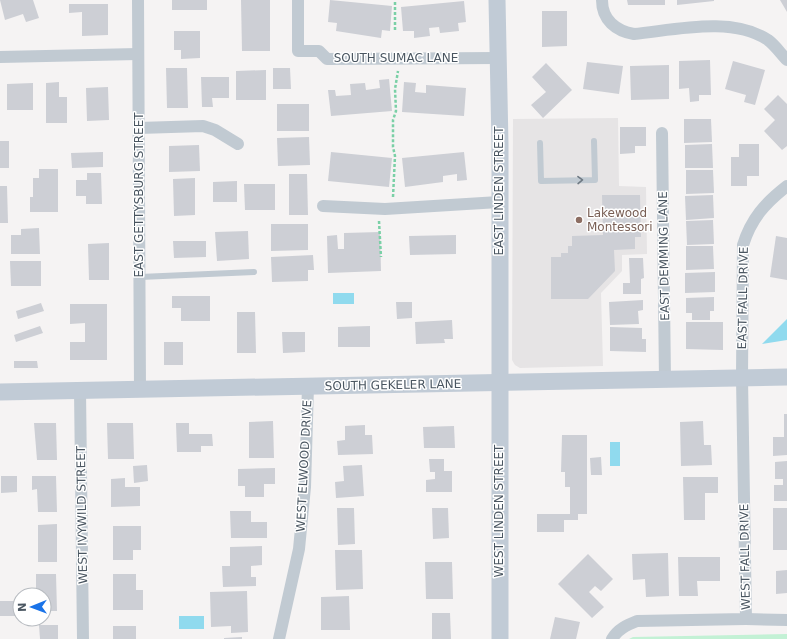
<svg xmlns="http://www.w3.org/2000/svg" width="787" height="639" viewBox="0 0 787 639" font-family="'DejaVu Sans',sans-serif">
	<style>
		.education { fill: #e6e4e5 }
		.green { fill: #c3f1d5 }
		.water { fill: #90daee }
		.building { fill: #cdcfd5 }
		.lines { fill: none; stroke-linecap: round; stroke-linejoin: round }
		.path { stroke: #7ad0a6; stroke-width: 2.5; stroke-dasharray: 3 2; stroke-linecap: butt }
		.lane { stroke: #c1cad2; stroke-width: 6 }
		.street { stroke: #c1cad2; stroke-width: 12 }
		.secondary { stroke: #c1cbd6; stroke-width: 17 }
		.oneway { stroke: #6e7983 }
		.education-dot { fill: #8d6e63; stroke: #fff; stroke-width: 1.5 }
		.labels { text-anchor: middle; stroke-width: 3; stroke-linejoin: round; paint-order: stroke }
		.street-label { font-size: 12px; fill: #4a5661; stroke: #fff }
		.education-label { font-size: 12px; fill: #785e54; stroke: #fff; text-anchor: start }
	</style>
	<rect width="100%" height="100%" fill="#f5f3f3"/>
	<!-- education -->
	<polygon class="education" points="618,118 619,186 646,187 647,254 622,255 622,271 601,293 603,366 520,368 515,365 512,360 513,119"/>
	<!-- green -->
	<polygon class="green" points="787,634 787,639 629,639 633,637"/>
	<!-- water -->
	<g class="water">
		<rect x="333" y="293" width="21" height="11"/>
		<polygon points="787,319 787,340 762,344"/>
		<rect x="610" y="442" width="10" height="24"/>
		<rect x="179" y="616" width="25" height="13"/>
	</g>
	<!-- building -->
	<g class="building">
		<polygon points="0,0 33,0 39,18 26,22 23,14 5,20"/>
		<rect x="172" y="0" width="35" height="10"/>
		<polygon points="241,0 270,0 270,51 242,51"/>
		<polygon points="330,0 392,6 390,31 382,30 381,38 336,31 337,23 328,22"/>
		<polygon points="627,0 665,0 665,5 628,5"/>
		<polygon points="677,0 714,0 714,1 677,5"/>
		<polygon points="780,0 787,0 787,12"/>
		<polygon points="464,1 466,22 458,23 459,31 440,33 439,27 429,28 430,36 414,38 414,31 403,31 401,7"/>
		<polygon points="69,4 108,4 108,35 82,36 82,12 69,13"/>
		<polygon points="542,11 567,11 567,46 542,47"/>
		<polygon points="174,31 200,31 200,58 181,59 181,50 174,50"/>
		<polygon points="710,60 711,95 699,95 699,101 690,102 689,88 679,89 679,61"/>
		<polygon points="733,61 765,70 755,105 744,102 746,95 725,89"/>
		<polygon points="587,62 623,66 619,94 583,89"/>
		<polygon points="546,63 572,90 543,118 531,105 546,92 532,77"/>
		<polygon points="669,65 669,99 631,100 630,66"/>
		<polygon points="166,68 187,68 188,108 167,108"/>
		<polygon points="273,68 290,68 291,89 273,89"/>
		<polygon points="266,70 266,100 236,100 236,71"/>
		<polygon points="201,77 229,77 229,98 212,98 213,107 202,107"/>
		<polygon points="389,79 392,111 331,116 328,90 335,90 336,96 351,95 350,84 365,83 366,90 380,88 379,80"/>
		<polygon points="59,82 59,97 67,97 67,123 46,123 46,83"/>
		<polygon points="404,82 416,83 415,92 426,93 426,85 466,88 464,116 402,112"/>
		<polygon points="33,83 33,110 7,110 7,84"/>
		<polygon points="108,87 109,120 87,121 86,88"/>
		<polygon points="778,95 787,104 787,146 782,150 764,131 775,120 764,109"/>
		<rect x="277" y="104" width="32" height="27"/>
		<polygon points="684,119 711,119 712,142 684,143"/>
		<polygon points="620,127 646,127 646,146 635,146 635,153 620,154"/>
		<polygon points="309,137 310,165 278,166 277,138"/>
		<rect x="0" y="141" width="9" height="27"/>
		<polygon points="712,144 713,168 685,168 685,145"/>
		<polygon points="739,144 759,144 759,176 747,176 747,186 731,186 731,157 739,157"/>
		<polygon points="199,145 200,171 169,172 169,146"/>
		<polygon points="103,152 103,167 72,168 71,153"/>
		<polygon points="331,152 392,158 389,187 328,181"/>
		<polygon points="464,152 467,180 457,181 457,174 443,176 443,182 405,187 402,158"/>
		<polygon points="39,169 58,169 58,212 30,212 30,197 33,197 33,178 39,178"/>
		<polygon points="686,170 713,170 714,193 686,194"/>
		<polygon points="87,173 101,173 102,204 86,204 86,196 76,196 76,180 87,180"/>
		<polygon points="289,174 307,174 308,215 289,215"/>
		<polygon points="195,178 195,215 174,216 173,179"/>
		<polygon points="237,181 237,202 213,202 213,182"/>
		<polygon points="244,184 275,184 275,210 245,210"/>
		<polygon points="0,186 7,186 8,223 0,223"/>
		<polygon points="602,195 640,195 641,237 635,237 635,249 614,250 615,271 588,299 551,299 551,257 561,257 561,253 568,253 568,246 572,246 572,236 603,235"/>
		<polygon points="713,195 714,218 686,220 685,196"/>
		<polygon points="713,220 714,244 687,245 686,221"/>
		<polygon points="271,224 308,224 308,250 271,251"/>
		<polygon points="39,228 40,254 11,254 11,235 21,235 21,229"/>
		<polygon points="248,231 249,259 217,261 215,232"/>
		<polygon points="380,232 381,271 328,273 327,236 337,235 338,249 344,249 344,233"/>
		<polygon points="456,235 456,254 410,255 409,236"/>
		<polygon points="776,236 787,238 787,280 770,277"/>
		<polygon points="173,241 206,241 206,257 174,258"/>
		<polygon points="109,243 109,280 89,280 88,244"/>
		<polygon points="686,246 713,246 714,269 686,270"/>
		<polygon points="313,255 314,270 308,270 308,281 272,282 271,257"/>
		<polygon points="629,258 643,258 644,278 641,279 641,294 623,294 623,283 630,283"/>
		<polygon points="10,261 41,261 41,286 11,286"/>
		<polygon points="715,272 715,292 685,293 685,273"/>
		<polygon points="172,296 210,296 210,321 181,321 181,308 172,308"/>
		<polygon points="714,297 714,311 710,311 710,320 692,320 692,313 686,313 686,298"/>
		<polygon points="643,300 643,310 638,311 639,324 610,325 609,302"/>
		<polygon points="396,302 412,302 412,318 397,319"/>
		<polygon points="41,303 44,311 18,319 16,311"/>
		<polygon points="70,304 107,304 107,360 70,360 70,342 85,342 85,323 70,324"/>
		<polygon points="237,312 255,312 256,353 237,353"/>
		<polygon points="452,320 453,339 444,339 445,343 416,344 415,322"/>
		<polygon points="686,322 723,322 723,350 686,349"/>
		<polygon points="40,326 43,333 16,342 14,335"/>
		<polygon points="370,326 370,347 338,347 338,327"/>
		<polygon points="610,327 642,328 642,339 646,339 646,352 610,351"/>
		<polygon points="282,332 305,332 305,352 283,353"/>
		<rect x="164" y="342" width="19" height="23"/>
		<polygon points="14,361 37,361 38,368 14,368"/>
		<polygon points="784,414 787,414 787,455 773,456 773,437 784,437"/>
		<polygon points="273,421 274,458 249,458 249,422"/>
		<polygon points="703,421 704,445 711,445 712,465 681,466 680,422"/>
		<polygon points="34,423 56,423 57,460 37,460"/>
		<polygon points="107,423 133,423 134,459 108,459"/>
		<polygon points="176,423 189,423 189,434 212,434 213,446 201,446 201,452 177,452"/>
		<polygon points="365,425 365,435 372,435 373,454 338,455 337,441 345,440 345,426"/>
		<polygon points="454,426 455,448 424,448 423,427"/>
		<polygon points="562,435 587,435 587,514 578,514 578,520 564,520 564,532 537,532 537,514 570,514 570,487 565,487 565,472 561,472"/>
		<polygon points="601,457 602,475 591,475 590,458"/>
		<polygon points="429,459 444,459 444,471 452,471 452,492 426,492 426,480 435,479 435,472 430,472"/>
		<polygon points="787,461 787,501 774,501 774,485 783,485 783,479 775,479 775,462"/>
		<polygon points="147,465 148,481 134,483 133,466"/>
		<polygon points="362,465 364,496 336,498 335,482 344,481 343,466"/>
		<polygon points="275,468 275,484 264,484 264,497 245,497 245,486 238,486 238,469"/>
		<polygon points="1,476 17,476 17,492 1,493"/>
		<polygon points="32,476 56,476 57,512 38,512 37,489 32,490"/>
		<polygon points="683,477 718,477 718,493 705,493 705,520 684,520"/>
		<polygon points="125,478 125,487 140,487 140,506 111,507 111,479"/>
		<polygon points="337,508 354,508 355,544 338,545"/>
		<polygon points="432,508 448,508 449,538 433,539"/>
		<rect x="773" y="508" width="14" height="42"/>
		<polygon points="230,511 251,511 251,522 267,522 267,538 231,538"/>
		<polygon points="57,524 57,562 38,562 38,525"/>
		<polygon points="113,526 141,526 141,550 133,550 133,560 113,560"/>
		<polygon points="262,546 262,565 251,566 251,577 256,577 256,586 223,587 222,566 230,566 230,547"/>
		<polygon points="335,550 362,550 363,589 336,590"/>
		<polygon points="668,553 669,596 646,597 645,579 633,580 632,554"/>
		<polygon points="588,554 613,579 601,591 595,586 589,592 604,607 592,618 558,584"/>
		<polygon points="678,557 720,557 720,581 697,581 698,596 679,596"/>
		<polygon points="425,562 452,562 453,599 426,599"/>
		<polygon points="787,570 787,593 776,594 776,571"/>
		<polygon points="36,574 56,574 57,611 44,611 44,595 36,595"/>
		<polygon points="113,574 136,574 136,590 143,590 143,610 113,610"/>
		<polygon points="247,591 248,632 231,633 231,626 211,627 210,592"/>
		<polygon points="349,596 350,630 321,630 321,597"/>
		<polygon points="0,601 15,601 16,616 0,616"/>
		<polygon points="432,613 450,613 451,639 432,639"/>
		<polygon points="555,617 580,622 576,639 550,639"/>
		<polygon points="39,625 58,625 58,639 40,639"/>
		<rect x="113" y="626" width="23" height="13"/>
		<polygon points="242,637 242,639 224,639 224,638"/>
	</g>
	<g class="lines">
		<!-- path -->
		<g class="path">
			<polyline points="395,30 395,0"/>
			<polyline points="393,197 395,156 393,147 393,120 396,111 395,89 398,71"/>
			<polyline points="379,221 381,257"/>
		</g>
		<!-- lane -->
		<g class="lane">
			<polyline points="540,143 541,181 595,180 594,141"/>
			<polyline points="140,277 254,272"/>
		</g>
		<!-- street -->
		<g class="street">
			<polyline points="138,0 140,389"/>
			<polyline points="298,0 298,51 319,51 327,59 498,58"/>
			<path d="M602,0C602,20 616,31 634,34C675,30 732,16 768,40C775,45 781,54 787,60"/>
			<polyline points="0,57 138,54"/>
			<polyline points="139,128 203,126 215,130 238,144"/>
			<polyline points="662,133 665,380"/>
			<polyline points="323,206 385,209 499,202"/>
			<polyline points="80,390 83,639"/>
			<polyline points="746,619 787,620"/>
			<polyline points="279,639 299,549 305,487 308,386"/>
			<path d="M612,639C618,629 627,625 637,621L746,619L742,378L743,245C751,219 765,203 787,186"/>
		</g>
		<!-- secondary -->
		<g class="secondary">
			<polyline points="497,0 500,144 500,639"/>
			<polyline points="0,392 787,377"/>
		</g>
	</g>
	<!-- one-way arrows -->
	<defs><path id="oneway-chevron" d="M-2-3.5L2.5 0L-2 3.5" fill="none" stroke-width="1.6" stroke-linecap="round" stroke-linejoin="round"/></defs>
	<use class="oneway" href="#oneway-chevron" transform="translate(580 180) rotate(-1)"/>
	<!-- markers -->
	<circle class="education-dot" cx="579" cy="220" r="4"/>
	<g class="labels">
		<!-- street labels -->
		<g class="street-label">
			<text x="396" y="62">SOUTH SUMAC LANE</text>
			<text transform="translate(499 191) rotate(-90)" y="4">EAST LINDEN STREET</text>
			<text transform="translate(139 195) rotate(-90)" y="4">EAST GETTYSBURG STREET</text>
			<text transform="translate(664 256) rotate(-91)" y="4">EAST DEMMING LANE</text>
			<text transform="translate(743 298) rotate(-89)" y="4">EAST FALL DRIVE</text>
			<text transform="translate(393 385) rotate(-1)" y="4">SOUTH GEKELER LANE</text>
			<text transform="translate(304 466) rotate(-87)" y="4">WEST ELWOOD DRIVE</text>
			<text transform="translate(499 511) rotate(-90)" y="4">WEST LINDEN STREET</text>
			<text transform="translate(82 515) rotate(-91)" y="4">WEST IVYWILD STREET</text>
			<text transform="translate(745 557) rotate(-91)" y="4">WEST FALL DRIVE</text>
		</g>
		<!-- education labels -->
		<g class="education-label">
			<text x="587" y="217">Lakewood<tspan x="587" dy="14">Montessori</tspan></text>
		</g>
	</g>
	<!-- north arrow -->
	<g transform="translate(32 607) rotate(269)"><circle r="19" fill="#ffffff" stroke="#b7bbc0"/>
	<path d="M0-3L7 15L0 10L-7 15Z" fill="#1a73e8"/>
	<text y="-6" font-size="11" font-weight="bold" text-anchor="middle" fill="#4a5661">N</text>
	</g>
</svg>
